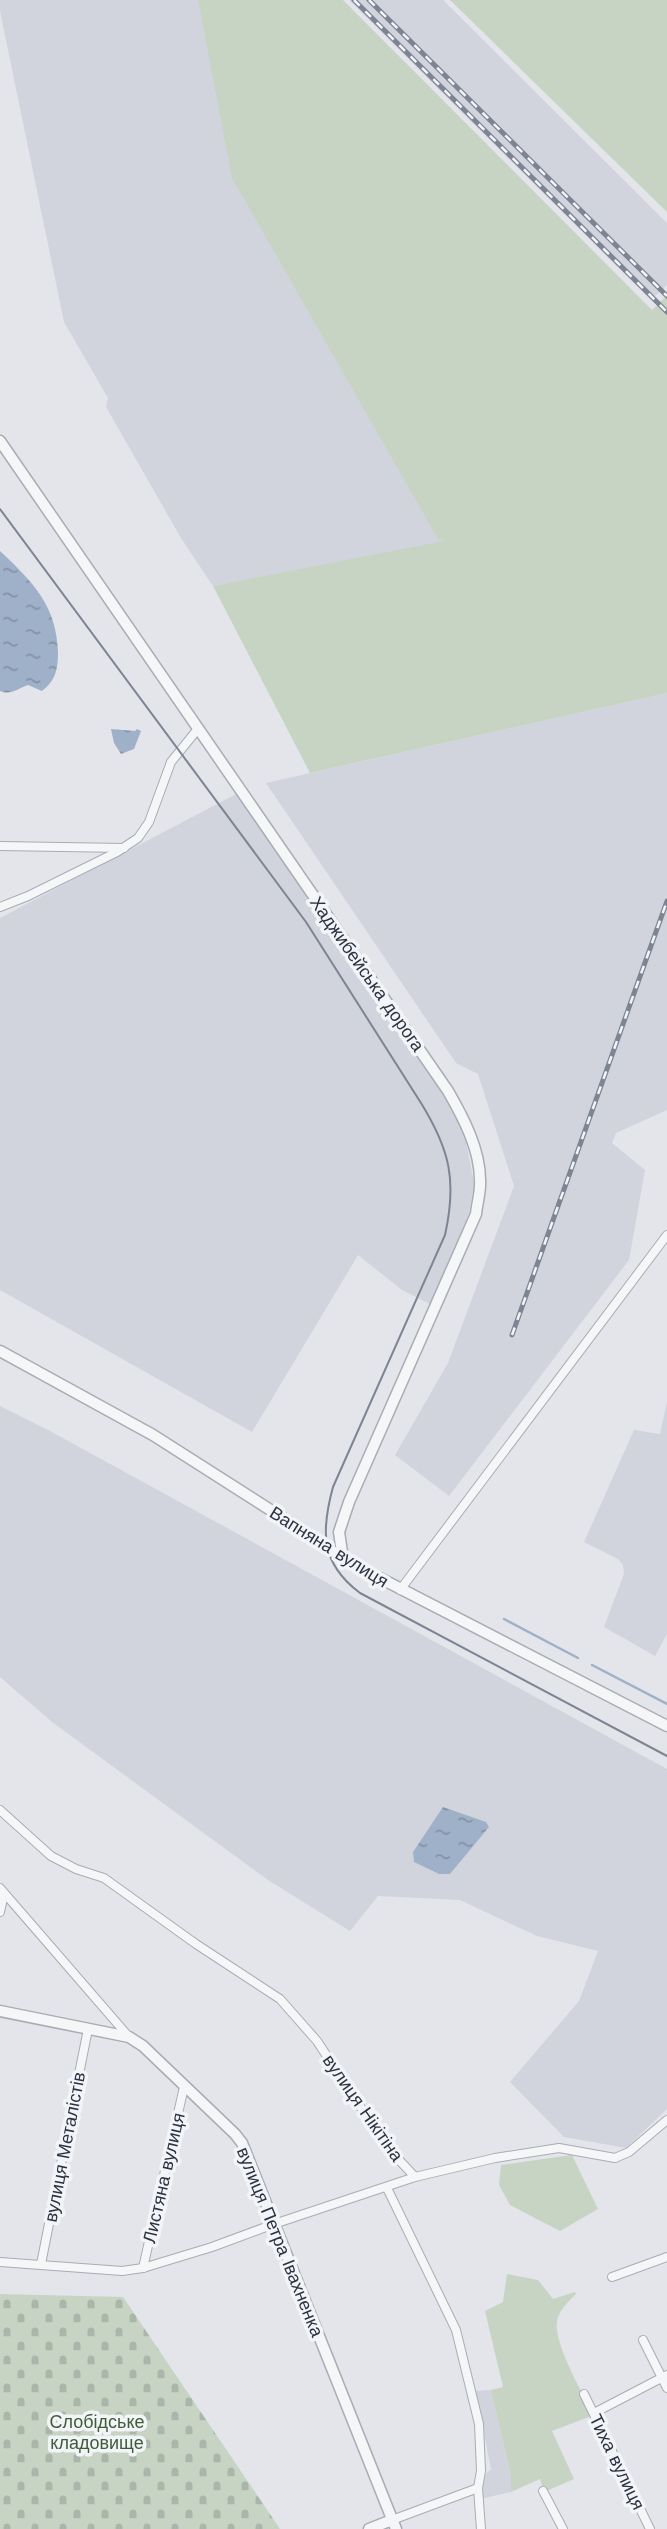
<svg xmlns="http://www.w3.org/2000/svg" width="667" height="2529" viewBox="0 0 667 2529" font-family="'Work Sans',sans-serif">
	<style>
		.built { fill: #d1d4dc }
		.green { fill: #c7d4c4 }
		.cemetery { fill: url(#cemetery-stones) }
		.water { fill: url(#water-ripples) }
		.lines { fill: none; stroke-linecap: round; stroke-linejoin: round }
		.stream { stroke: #9fb1c8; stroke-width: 2.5 }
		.minor-casing { stroke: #a8acb4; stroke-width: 10 }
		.tertiary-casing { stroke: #a8acb4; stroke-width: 13 }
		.minor { stroke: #f5f6f8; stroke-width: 8 }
		.tertiary { stroke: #f5f6f8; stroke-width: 10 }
		.tram { stroke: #7d8493; stroke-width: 2 }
		.rail-casing { stroke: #7d8493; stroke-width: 5 }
		.rail { stroke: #f2f4f7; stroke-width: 2.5; stroke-dasharray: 8; stroke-linecap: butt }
		.labels { text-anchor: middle; stroke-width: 7; stroke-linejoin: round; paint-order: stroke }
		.street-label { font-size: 18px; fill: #2b3241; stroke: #f2f4f7 }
		.park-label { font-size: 18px; fill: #3e5c39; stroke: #f2f4f7 }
	</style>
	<defs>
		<pattern id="cemetery-stones" width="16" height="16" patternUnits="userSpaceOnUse" patternTransform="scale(1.75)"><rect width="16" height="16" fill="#c7d4c4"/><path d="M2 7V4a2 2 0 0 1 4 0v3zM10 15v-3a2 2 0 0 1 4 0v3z" fill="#abb6aa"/></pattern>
		<pattern id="water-ripples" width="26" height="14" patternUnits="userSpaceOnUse" patternTransform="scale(1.75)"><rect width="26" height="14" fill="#9fb1c8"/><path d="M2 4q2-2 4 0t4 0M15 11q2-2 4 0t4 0" fill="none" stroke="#8291a4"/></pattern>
	</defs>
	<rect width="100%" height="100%" fill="#e3e5ea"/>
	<!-- built -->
	<g class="built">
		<polygon points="0,0 198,0 213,71 446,542 213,586 181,538 106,407 108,398 64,322 0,11"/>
		<polygon points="349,0 443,0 667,223 667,285 651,300"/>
		<polygon points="667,693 667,1110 616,1133 612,1143 645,1170 629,1260 449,1496 395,1455 448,1363 514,1186 478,1074 456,1063 266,783"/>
		<polygon points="238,793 445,1090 462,1122 474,1183 469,1213 432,1305 402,1290 358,1255 252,1432 0,1290 0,918"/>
		<polygon points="667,1402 667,1634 655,1656 604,1627 624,1574 623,1565 618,1559 584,1542 634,1430 660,1434"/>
		<polygon points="0,1406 50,1431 667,1769 667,2109 626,2148 564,2137 510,2082 579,2001 598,1951 537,1936 460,1900 378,1896 350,1931 268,1880 52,1722 0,1677"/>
		<polygon points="491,2390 511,2476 511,2492 480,2499 485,2475 491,2469 476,2391"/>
	</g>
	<!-- green -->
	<g class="green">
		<polygon points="198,0 343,0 652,310 667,295 667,693 310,773 213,586 444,541 438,539 232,178"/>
		<polygon points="450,0 667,0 667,212"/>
		<polygon points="572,2155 598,2209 560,2231 510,2205 499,2185 501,2165"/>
		<path d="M507,2274L538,2280L553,2299L575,2292L576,2294C568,2302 559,2310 557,2321C553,2342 583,2395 594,2415L552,2431L574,2479L544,2492L540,2479L511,2492V2476L491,2390L503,2387L485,2311L503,2302Z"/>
	</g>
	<!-- cemetery -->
	<polygon class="cemetery" points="0,2294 123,2297 280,2529 0,2529"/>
	<!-- water -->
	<g class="water">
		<path d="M0,551C33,582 57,606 58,653C58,670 55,681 42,691L28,685C18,688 11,696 0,691Z"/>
		<polygon points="111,729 135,731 137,729 141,731 134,749 121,754 114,743"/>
		<polygon points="443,1807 486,1822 489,1827 450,1874 439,1874 414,1862 413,1852"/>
	</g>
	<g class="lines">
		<!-- stream -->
		<g class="stream">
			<polyline points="504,1619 578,1658"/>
			<polyline points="592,1665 667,1704"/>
		</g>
		<!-- minor casing -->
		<g class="minor-casing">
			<g id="minor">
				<polyline points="0,846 124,848"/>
				<polyline points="0,907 28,896 117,852 138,838 149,822 171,762 197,730"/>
				<polyline points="400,1590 667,1235"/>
				<polyline points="0,1810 51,1856 76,1869 104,1878 196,1944 280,1999 317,2041 386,2146 415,2177"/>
				<polyline points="0,1888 129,2037"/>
				<polyline points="0,1912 4,1894"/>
				<polyline points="387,2188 456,2330 479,2424 481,2471 478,2488 481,2529"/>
				<polyline points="0,2262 122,2271 143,2268 212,2247 274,2224 415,2177 495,2158 559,2148 615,2158 629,2152 667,2120"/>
				<polyline points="41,2264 88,2029"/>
				<polyline points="143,2268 184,2087"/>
				<polyline points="612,2277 667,2257"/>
				<polyline points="643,2340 667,2388"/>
				<polyline points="584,2394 650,2529"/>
				<polyline points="594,2413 667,2375"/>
				<polyline points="543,2491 563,2529"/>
				<polyline points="392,2520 478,2488"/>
			</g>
		</g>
		<!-- tertiary casing -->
		<g class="tertiary-casing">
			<g id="tertiary">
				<path d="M0,441L448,1091C463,1117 480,1149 480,1180C481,1191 477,1203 476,1214L349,1502L339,1532L343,1559"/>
				<polyline points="0,1351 153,1435 319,1541 343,1559 667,1726"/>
				<polyline points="0,2011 129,2037 143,2046 235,2134 242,2143 396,2529"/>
				<polyline points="369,2529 392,2520"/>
			</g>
		</g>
		<!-- minor -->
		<use href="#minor" class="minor"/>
		<!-- tertiary -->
		<use href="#tertiary" class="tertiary"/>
		<!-- tram -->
		<path class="tram" d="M0,509L306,922L421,1103C450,1150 457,1181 445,1235L333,1487C321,1531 320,1563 360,1593L667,1756"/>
		<!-- rail casing -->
		<g class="rail-casing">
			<g id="rail">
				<polyline points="354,0 667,312"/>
				<polyline points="369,0 667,296"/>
				<polyline points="512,1335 667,901"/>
			</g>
		</g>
		<!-- rail -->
		<use href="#rail" class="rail"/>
	</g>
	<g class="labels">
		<!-- street labels -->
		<g class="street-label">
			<text transform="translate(367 974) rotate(55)" y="6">Хаджибейська дорога</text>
			<text transform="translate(329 1547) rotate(32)" y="6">Вапняна вулиця</text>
			<text transform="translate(363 2108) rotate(55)" y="6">вулиця Нікітіна</text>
			<text transform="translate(65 2147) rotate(-79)" y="6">вулиця Металістів</text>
			<text transform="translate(164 2178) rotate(-77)" y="6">Листяна вулиця</text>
			<text transform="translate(280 2242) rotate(68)" y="6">вулиця Петра Івахненка</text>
			<text transform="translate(617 2462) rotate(64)" y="6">Тиха вулиця</text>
		</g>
		<!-- park labels -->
		<g class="park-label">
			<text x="97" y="2428">Слобідське<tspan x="97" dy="21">кладовище</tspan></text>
		</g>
	</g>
</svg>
